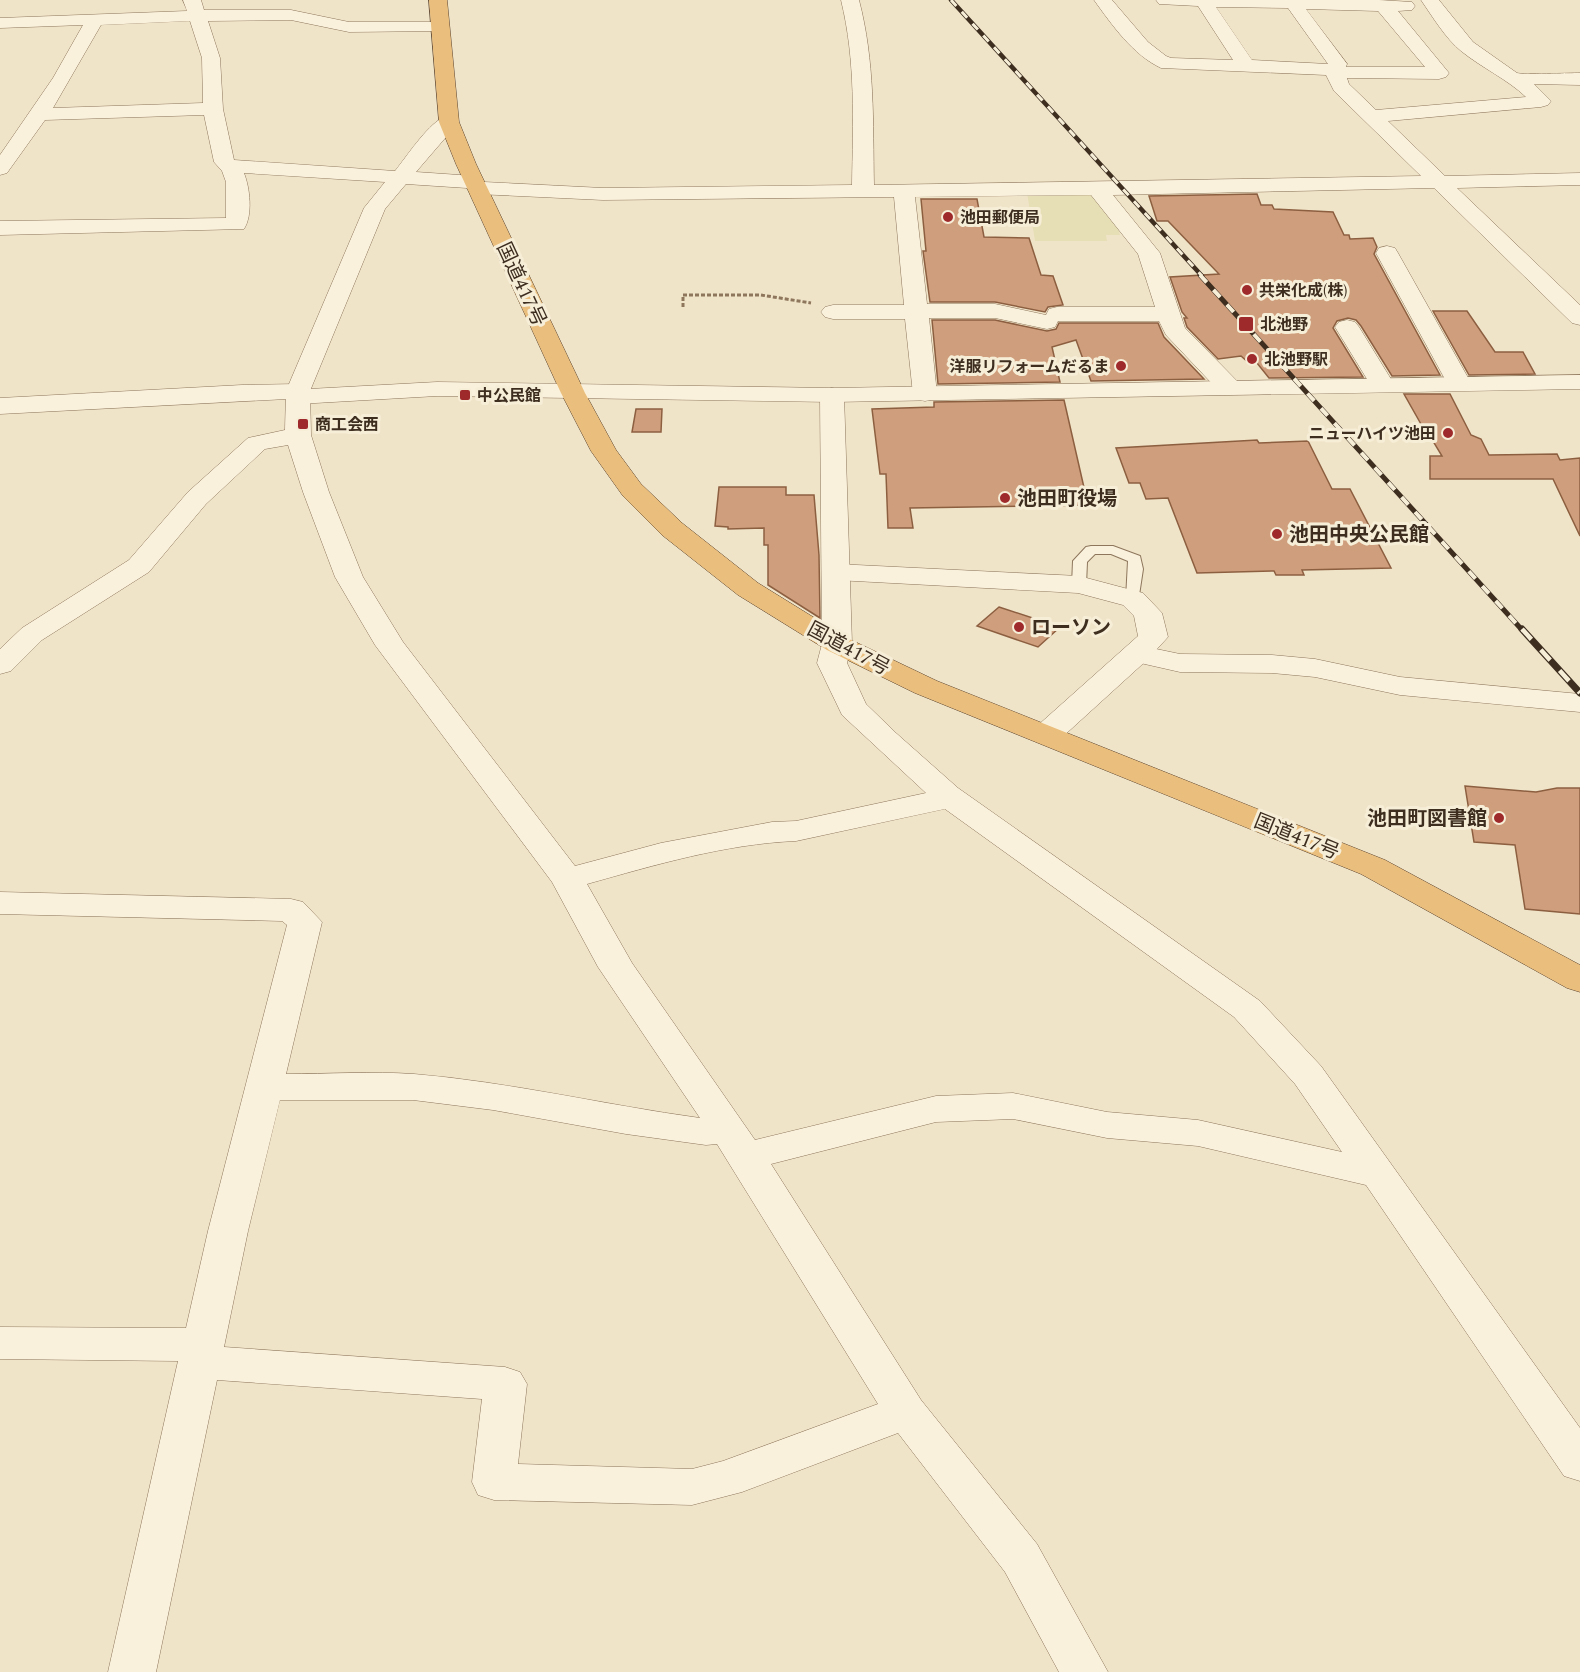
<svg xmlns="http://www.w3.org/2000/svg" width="1580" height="1672" viewBox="0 0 1580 1672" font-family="Spectral,'Noto Sans JP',serif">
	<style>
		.farmland { fill: #e6deb5 }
		.building { fill: #cf9f7d; stroke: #8d5f41; stroke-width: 1.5 }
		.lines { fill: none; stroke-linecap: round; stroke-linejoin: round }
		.service-casing { stroke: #8d765c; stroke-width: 2 }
		.minor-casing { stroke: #8d765c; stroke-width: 1 }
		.tertiary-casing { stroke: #8d765c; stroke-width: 1 }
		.trunk-casing { stroke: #5b4430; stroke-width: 1 }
		.path { stroke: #8d765c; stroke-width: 3; stroke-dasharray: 4 2; stroke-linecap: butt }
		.service { fill: #faf1dc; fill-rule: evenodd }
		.minor { fill: #faf1dc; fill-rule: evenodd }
		.tertiary { fill: #faf1dc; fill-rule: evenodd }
		.trunk { fill: #eabe7c; fill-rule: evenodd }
		.rail-far2-casing { stroke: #3d2e20; stroke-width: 4.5 }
		.rail-far1-casing { stroke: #3d2e20; stroke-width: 5 }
		.rail-casing { stroke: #3d2e20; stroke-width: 7 }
		.rail-far2 { stroke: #f7eed8; stroke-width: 3; stroke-dasharray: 8; stroke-linecap: butt }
		.rail-far1 { stroke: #f7eed8; stroke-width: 4; stroke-dasharray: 10; stroke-linecap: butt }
		.rail { stroke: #f7eed8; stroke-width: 4.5; stroke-dasharray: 14; stroke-linecap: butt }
		.poi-dot { fill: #9e2a2b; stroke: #f7eed8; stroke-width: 2 }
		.labels { text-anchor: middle; stroke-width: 6; stroke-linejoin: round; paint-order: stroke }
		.far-poi-label { font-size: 16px; font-weight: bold; fill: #3d2e20; stroke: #f7eed8; text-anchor: start }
		.street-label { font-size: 20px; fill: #3d2e20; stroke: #f7eed8 }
		.poi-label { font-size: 20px; font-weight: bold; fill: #3d2e20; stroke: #f7eed8; text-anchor: start }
	</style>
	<rect width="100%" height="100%" fill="#f0e4c8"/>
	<!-- farmland -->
	<polygon class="farmland" points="1027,193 1089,193 1098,195 1125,231 1119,231 1120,235 1106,235 1107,241 1035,241"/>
	<!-- building -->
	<g class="building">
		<polygon points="1257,194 1261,205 1272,205 1274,209 1333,212 1344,235 1349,235 1350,239 1373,238 1377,247 1374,254 1440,375 1392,376 1361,326 1356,320 1348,318 1337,321 1333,328 1363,377 1269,378 1257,363 1250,364 1241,356 1218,359 1187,327 1184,318 1187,318 1182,312 1170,277 1219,274 1168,221 1157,221 1149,196"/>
		<polygon points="921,199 977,199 984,237 1029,238 1041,275 1053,276 1063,305 1048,307 1045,312 995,302 930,302 923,251 926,251"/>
		<polygon points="1433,311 1467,311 1495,352 1523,352 1535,374 1469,375"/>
		<polygon points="932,320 995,320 1047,331 1056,329 1059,323 1158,323 1164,337 1204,379 1091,381 1076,340 1052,347 1060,382 938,384"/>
		<polygon points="1404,394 1450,394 1471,435 1481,439 1489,455 1557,454 1560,460 1580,458 1580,536 1553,479 1430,479 1430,456 1442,456 1433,441 1430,440"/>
		<polygon points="1064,400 1088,505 910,508 913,528 888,528 886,474 880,474 872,409 934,407 934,402"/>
		<polygon points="636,409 662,409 661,432 632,432"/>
		<polygon points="1257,440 1259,443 1308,441 1332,489 1350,489 1391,568 1302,570 1304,575 1276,575 1274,571 1197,573 1168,498 1146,499 1140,483 1129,483 1116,448"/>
		<polygon points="719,487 786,487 786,495 814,495 819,555 820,618 768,585 768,545 764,545 764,528 728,529 728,527 715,526"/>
		<polygon points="999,607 1057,626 1060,627 1038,647 977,626"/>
		<polygon points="1465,786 1536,792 1557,788 1580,788 1580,914 1525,909 1515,845 1474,842"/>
	</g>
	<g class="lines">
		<!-- service casing -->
		<g class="service-casing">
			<polygon id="service" points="1091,546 1113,546 1140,556 1143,569 1138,602 1133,603 1126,599 1128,561 1111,554 1095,554 1087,562 1086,585 1079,589 1074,588 1072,585 1073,561 1086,547"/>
		</g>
		<!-- minor casing -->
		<g class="minor-casing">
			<g id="minor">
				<path d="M183,0H201L204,10H291L349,22H446L449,26L446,30L440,31L349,32L291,20L208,21L220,58L223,109L234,160L395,171C407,156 426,127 442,118C446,115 451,117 456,118L459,122L416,172L474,176L481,178L484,182L603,188L852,185C853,122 856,61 841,0H859C875,61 873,122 874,185L1421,176L1334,91L1326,75L1161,68C1133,55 1112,25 1094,0H1112L1148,42L1166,56L1171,58L1233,60L1198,6L1159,4L1156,0H1379L1412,2L1415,6L1412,10L1398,11L1449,73L1446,77L1439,79L1347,78L1349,84L1376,110L1526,97C1507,79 1482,68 1461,51C1446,39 1432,16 1421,0H1439L1473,42L1517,73C1523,75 1569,73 1580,73V85L1534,84L1551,101L1548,105L1541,107L1388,121L1445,176L1580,173V185L1457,188L1580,305V325L1572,323L1434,188L1113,195L1160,253L1185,328L1238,382L1241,387L1238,392L1229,394L1220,392L1166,335L1159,321H1058L1055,327L1047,329L995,318H929L937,394L934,399L925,401L916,399L913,394L905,319H833L825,317L821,312L825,307L833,305H904L894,197L603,200L477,194L470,192L467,188L406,184L385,209L310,391L311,435L329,492L363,577L403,642L575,866L661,843L772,822L796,821L926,793L842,715L817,663L822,644L820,395L823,390L832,388L841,390L844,395L852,644L847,663L866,704L896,733L958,788L1260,1001L1321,1066L1580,1428V1481L1564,1476L1366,1185L1198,1146L1107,1138L1013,1119L936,1122L771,1164L921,1400L1037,1544L1108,1672H1059L1005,1572L898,1433L742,1492L692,1505L494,1500L478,1495L472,1482L482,1399L217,1380L156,1672H108L178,1361L0,1359V1327L186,1328L208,1231L287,925L282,921L0,914V892L291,899L303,902L322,922L286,1074C328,1074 372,1071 414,1074C510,1082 605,1105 700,1118L598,967L552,882L375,645L335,577L303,492L288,445L265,449L206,504L149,572L42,640L11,671L0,674V649L22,628L129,560L188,492L248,438L285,430L286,391L364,208L385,182L244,173C250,188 253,215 244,229L0,235V221L226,218V182L222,171L214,162L204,115L45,120L7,173L0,175V155L53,78L83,25L0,28V18L187,11ZM1216,7L1288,8L1328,64L1252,60ZM1306,9L1378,11L1425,67H1346L1347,64ZM190,21L202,58L203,103L53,108L101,25ZM1091,195L1138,254L1155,307H1057L1049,309L1046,315L995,304H927L915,197ZM945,809L1234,1017L1295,1084L1342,1152L1198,1120L1107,1112L1013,1093L936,1096L755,1140L632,963L587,884C655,865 725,844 796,841ZM280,1100H413L493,1110L626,1134L706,1145L717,1144L878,1404L723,1461L692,1469L518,1464L527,1384L520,1372L505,1367L224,1347L248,1231Z"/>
				<polygon points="1387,246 1395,248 1398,253 1471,383 1468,388 1459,390 1450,388 1447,383 1376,253 1379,248"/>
				<polygon points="1347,320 1355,322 1359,327 1394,384 1391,389 1382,391 1373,389 1370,384 1335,327 1339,322"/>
				<polygon points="1137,645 1180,654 1272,655 1315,659 1400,677 1580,694 1580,712 1400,695 1315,677 1272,673 1180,672 1127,660 1122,654 1127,648"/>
			</g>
		</g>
		<!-- tertiary casing -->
		<g class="tertiary-casing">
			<g id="tertiary">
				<polygon points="1580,375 1580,389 832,402 437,396 298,404 289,402 287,399 0,414 0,398 242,385 298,384 307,386 309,389 437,382 832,388"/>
				<polygon points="836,564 1079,576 1143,593 1162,613 1168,637 1147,660 1058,741 1047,743 1036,741 1031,734 1036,727 1138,636 1134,616 1123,605 1078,593 836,580 826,578 822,572 826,566"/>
			</g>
		</g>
		<!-- trunk casing -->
		<g class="trunk-casing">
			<polygon id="trunk" points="429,0 447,0 459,122 476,164 585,393 616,450 641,484 682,523 758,583 847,638 937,681 1385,860 1580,965 1580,992 1567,988 1361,874 915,693 827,650 738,595 662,535 623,496 591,451 561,393 456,164 439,122"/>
		</g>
		<!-- path -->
		<polyline class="path" points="683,307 683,295 761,295 811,303"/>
		<!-- service -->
		<use href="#service" class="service"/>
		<!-- minor -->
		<use href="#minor" class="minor"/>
		<!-- tertiary -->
		<use href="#tertiary" class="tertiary"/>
		<!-- trunk -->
		<use href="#trunk" class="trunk"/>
		<!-- rail-far2 casing -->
		<g class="rail-far2-casing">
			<polyline id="rail-far2" points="951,0 1202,276"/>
		</g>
		<!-- rail-far1 casing -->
		<g class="rail-far1-casing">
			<polyline id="rail-far1" points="1200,275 1523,631"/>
		</g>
		<!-- rail casing -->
		<g class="rail-casing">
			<polyline id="rail" points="1522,629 1580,693"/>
		</g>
		<!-- rail-far2 -->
		<use href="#rail-far2" class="rail-far2"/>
		<!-- rail-far1 -->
		<use href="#rail-far1" class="rail-far1"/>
		<!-- rail -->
		<use href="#rail" class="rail"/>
	</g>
	<!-- markers -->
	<g class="poi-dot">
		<circle cx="948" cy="217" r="6"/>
		<circle cx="1247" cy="290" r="6"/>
		<rect x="1238" y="316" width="16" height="16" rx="3"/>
		<circle cx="1252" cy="359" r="6"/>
		<circle cx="1121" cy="366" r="6"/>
		<rect x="459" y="389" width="12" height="12" rx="3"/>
		<rect x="297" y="418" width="12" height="12" rx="3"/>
		<circle cx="1448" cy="433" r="6"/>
		<circle cx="1005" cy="498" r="6"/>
		<circle cx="1277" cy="534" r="6"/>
		<circle cx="1019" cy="627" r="6"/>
		<circle cx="1499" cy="818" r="6"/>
	</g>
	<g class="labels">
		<!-- far-poi labels -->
		<g class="far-poi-label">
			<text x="960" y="223">池田郵便局</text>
			<text x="1259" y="296">共栄化成(株)</text>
			<text x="1260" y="330">北池野</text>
			<text x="1264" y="365">北池野駅</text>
			<text x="1109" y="372" text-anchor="end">洋服リフォームだるま</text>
			<text x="477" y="401">中公民館</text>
			<text x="315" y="430">商工会西</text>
			<text x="1436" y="439" text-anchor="end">ニューハイツ池田</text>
		</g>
		<!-- street labels -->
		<g class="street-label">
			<text transform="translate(522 284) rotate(65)" y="7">国道417号</text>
			<text transform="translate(849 648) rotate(28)" y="7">国道417号</text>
			<text transform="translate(1297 836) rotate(22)" y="7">国道417号</text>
		</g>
		<!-- poi labels -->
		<g class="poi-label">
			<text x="1017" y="505">池田町役場</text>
			<text x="1289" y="541">池田中央公民館</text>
			<text x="1031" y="634">ローソン</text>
			<text x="1487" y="825" text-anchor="end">池田町図書館</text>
		</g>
	</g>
</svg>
